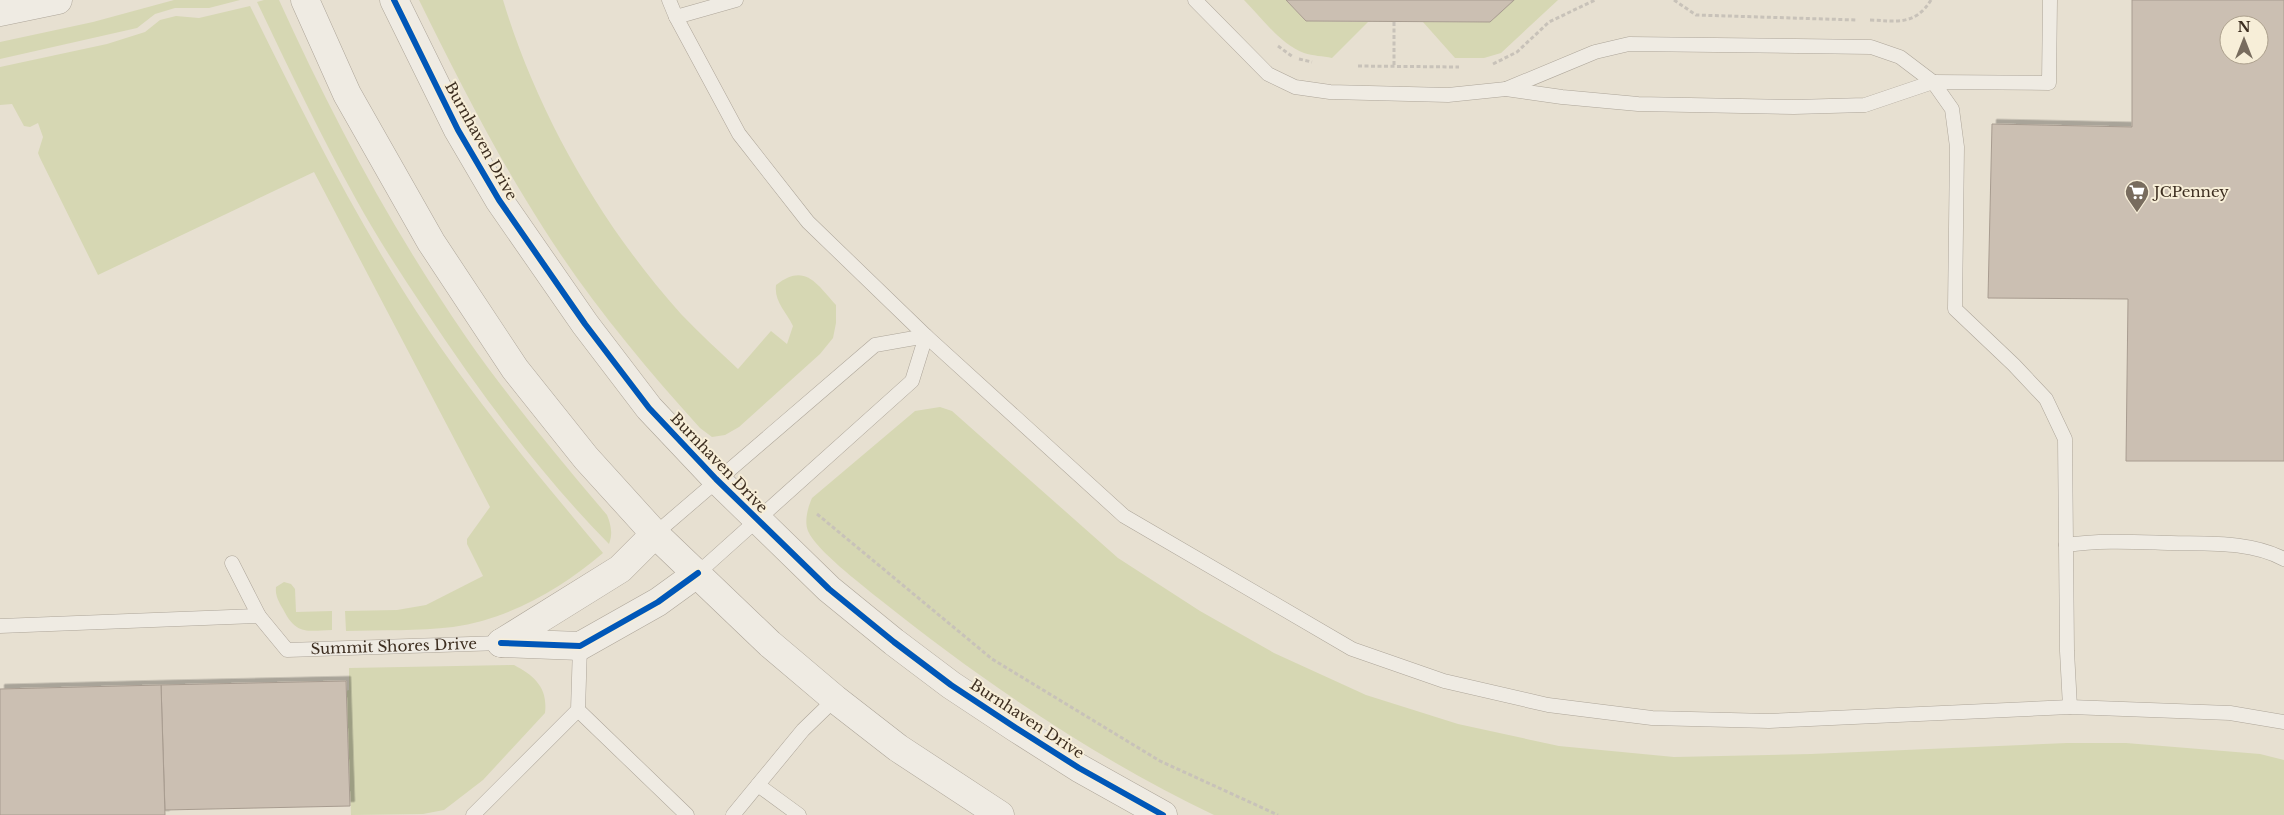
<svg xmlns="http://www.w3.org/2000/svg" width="2284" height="815" viewBox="0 0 2284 815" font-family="'Libre Baskerville',serif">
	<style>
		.green { fill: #d6d7b3 }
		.building { fill: #cbbfb2; stroke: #a89c90; fill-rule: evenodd; filter: url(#shadow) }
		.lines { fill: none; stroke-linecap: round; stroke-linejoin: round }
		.service-casing { stroke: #ada599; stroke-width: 15 }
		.minor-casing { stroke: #ada599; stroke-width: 29 }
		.tertiary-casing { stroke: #ada599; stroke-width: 29 }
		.path { stroke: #c8c2b9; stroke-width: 3; stroke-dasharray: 4 2.5; stroke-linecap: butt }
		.service { stroke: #efebe3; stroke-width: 14 }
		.minor { stroke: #efebe3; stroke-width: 28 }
		.tertiary { stroke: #efebe3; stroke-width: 28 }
		.cycleway-casing { stroke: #f7eed8; stroke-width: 9 }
		.cycleway { stroke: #0057b8; stroke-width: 6 }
		.labels { text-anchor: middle; stroke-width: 4; stroke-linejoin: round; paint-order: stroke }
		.street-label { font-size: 15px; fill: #3d2e20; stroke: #f7eed8 }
		.poi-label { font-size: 15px; fill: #3d2e20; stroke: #f7eed8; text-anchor: start }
	</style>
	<defs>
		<filter id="shadow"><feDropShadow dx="4.5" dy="-4.5" stdDeviation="0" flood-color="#0004"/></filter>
	</defs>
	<rect width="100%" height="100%" fill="#e7e0d1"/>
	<!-- green -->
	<g class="green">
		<polygon points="174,0 240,0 209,8 175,8 155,14 137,28 0,59 0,42 93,22"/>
		<path d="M264,0H279C332,117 393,231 466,337C509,399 558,457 607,515C611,525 613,534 609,544C539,473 480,393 425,310C401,274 378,239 357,201C321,136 289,69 257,2Z"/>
		<path d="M419,0H503C537,113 602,226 681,314C699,333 719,351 738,369L771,331L787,344L793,326C786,311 774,302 776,285C805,262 817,284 836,305V323L833,338L820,354L739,427L725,435L712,437L700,428C644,366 589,300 544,229C497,156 457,77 419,0Z"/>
		<path d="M1244,0H1286L1306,21L1368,22L1332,58C1323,56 1313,56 1304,53C1280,44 1262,18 1244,0Z"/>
		<polygon points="1514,0 1558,0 1501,53 1484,58 1455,58 1423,22 1490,22"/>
		<path d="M250,6C298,103 346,200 404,292C462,385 532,468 603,553C561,589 509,619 453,627C418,631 382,630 346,631L345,611L397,610L426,605L483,576L467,544V539L490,507L314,172L98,275L40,158L38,153L43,137L38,123L30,127L24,126L12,104L0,105V67L107,44L145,32L160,20L176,16L199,18Z"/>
		<path d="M940,407L952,411L1118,558L1200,611L1274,653L1366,695L1458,724L1559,746L1674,757L1811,754L2067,743H2126L2260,754L2284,760V815H1214C1093,757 983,682 878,598C861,584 816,550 808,531C804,521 808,507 812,498L915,411Z"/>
		<path d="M284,582L291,584L295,589L296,612L332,611V630C306,631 296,635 283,609C279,602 275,596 276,587Z"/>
		<path d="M514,665C535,676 548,688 545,713L483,780L444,810L423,814L351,815L346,691L349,690V668Z"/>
	</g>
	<!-- building -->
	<g class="building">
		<polygon points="1286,0 1514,0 1490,22 1306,21"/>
		<path d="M2132,0H2284V461H2126L2128,299L1988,298L1992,124L2132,127ZM2229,25H2259V55H2229Z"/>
		<polygon points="346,681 350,806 165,810 161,685"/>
		<polygon points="161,685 165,815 0,815 0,689"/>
	</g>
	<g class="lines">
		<!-- service casing -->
		<g class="service-casing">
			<g id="service">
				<polyline points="669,0 676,17 739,134 808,222 926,336 1124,516 1352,649 1444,681 1548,705 1652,718 1769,721 2070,707 2230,713 2284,722"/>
				<polyline points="1195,0 1268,74 1295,87 1330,92 1448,95 1506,89 1562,97 1638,104 1794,107 1865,105 1933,82 2049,83 2050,0"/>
				<polyline points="676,17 736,0"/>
				<polyline points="1506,89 1595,52 1629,44 1871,47 1900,57 1933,82 1952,109 1957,147 1955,309 2014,365 2046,399 2065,439 2067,651 2070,707"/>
				<polyline points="655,534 875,345 926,336 912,381 698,573"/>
				<path d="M2066,545C2102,540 2134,542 2171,543C2209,544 2250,541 2284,559"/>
				<polyline points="232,563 259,616"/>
				<path id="s1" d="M0,626L259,616L287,650L501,643"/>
				<polyline points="578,710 687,815"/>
				<polyline points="758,785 799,815"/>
				<polyline points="473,815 578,710 580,646"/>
				<polyline points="733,815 803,730 835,699"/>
			</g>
		</g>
		<!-- minor casing -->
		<g class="minor-casing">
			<g id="minor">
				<polyline points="501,643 580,646 658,602 698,573"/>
				<polyline points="501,643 620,569 655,534"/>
			</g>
		</g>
		<!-- tertiary casing -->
		<g class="tertiary-casing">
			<g id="tertiary">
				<polyline points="305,0 347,94 431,242 515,369 586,458 655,534 770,644 835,699 898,748 1000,815"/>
				<polyline points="394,0 458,130 499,200 585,324 649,408 716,479 829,589 894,642 951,685 1016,728 1079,768 1163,815"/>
				<polyline points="0,12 58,0"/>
			</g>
		</g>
		<!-- path -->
		<g class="path">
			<polyline points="1674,0 1696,15 1856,20"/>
			<path d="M1870,20C1896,21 1915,26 1931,0"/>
			<polyline points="1394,22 1394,66"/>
			<polyline points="1278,46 1293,57"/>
			<polyline points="1299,59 1312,62"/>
			<polyline points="1493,64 1517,52 1549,22 1595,0"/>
			<polyline points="1358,66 1459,67"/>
			<polyline points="817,514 992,659 1160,761 1278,815"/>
		</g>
		<!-- service -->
		<use href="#service" class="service"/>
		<!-- minor -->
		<use href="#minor" class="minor"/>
		<!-- tertiary -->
		<use href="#tertiary" class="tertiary"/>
		<!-- cycleway casing -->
		<g class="cycleway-casing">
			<g id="cycleway">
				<polyline points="394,0 458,130 499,200 585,324 649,408 716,479 829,589 894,642 951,685 1016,728 1079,768 1163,815"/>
				<polyline points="501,643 580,646 658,602 698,573"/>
			</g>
		</g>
		<!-- cycleway -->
		<use href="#cycleway" class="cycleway"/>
	</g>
	<!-- icons -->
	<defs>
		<g id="supermarket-pin" transform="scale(1.25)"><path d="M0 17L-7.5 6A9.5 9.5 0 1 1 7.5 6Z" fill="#786c5e" stroke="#f7eed8"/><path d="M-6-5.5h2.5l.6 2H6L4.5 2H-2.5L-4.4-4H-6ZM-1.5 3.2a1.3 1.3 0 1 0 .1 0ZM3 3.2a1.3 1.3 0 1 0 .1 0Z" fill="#fff"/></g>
	</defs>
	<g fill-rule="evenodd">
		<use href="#supermarket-pin" x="2137" y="192"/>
	</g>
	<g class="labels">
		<!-- street labels -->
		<g class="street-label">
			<text transform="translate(481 141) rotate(61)" y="5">Burnhaven Drive</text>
			<text transform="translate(719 463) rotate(46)" y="5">Burnhaven Drive</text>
			<text dy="5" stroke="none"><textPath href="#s1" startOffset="410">Summit Shores Drive</textPath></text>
			<text transform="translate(1027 719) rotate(33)" y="5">Burnhaven Drive</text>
		</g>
		<!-- poi labels -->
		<g class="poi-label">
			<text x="2154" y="197">JCPenney</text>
		</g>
	</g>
	<!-- north arrow -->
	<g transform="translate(2244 40)"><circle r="24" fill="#f7eed8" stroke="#ada18e"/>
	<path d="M0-4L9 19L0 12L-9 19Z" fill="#786c5e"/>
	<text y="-8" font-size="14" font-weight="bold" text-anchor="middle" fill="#3d2e20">N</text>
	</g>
</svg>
